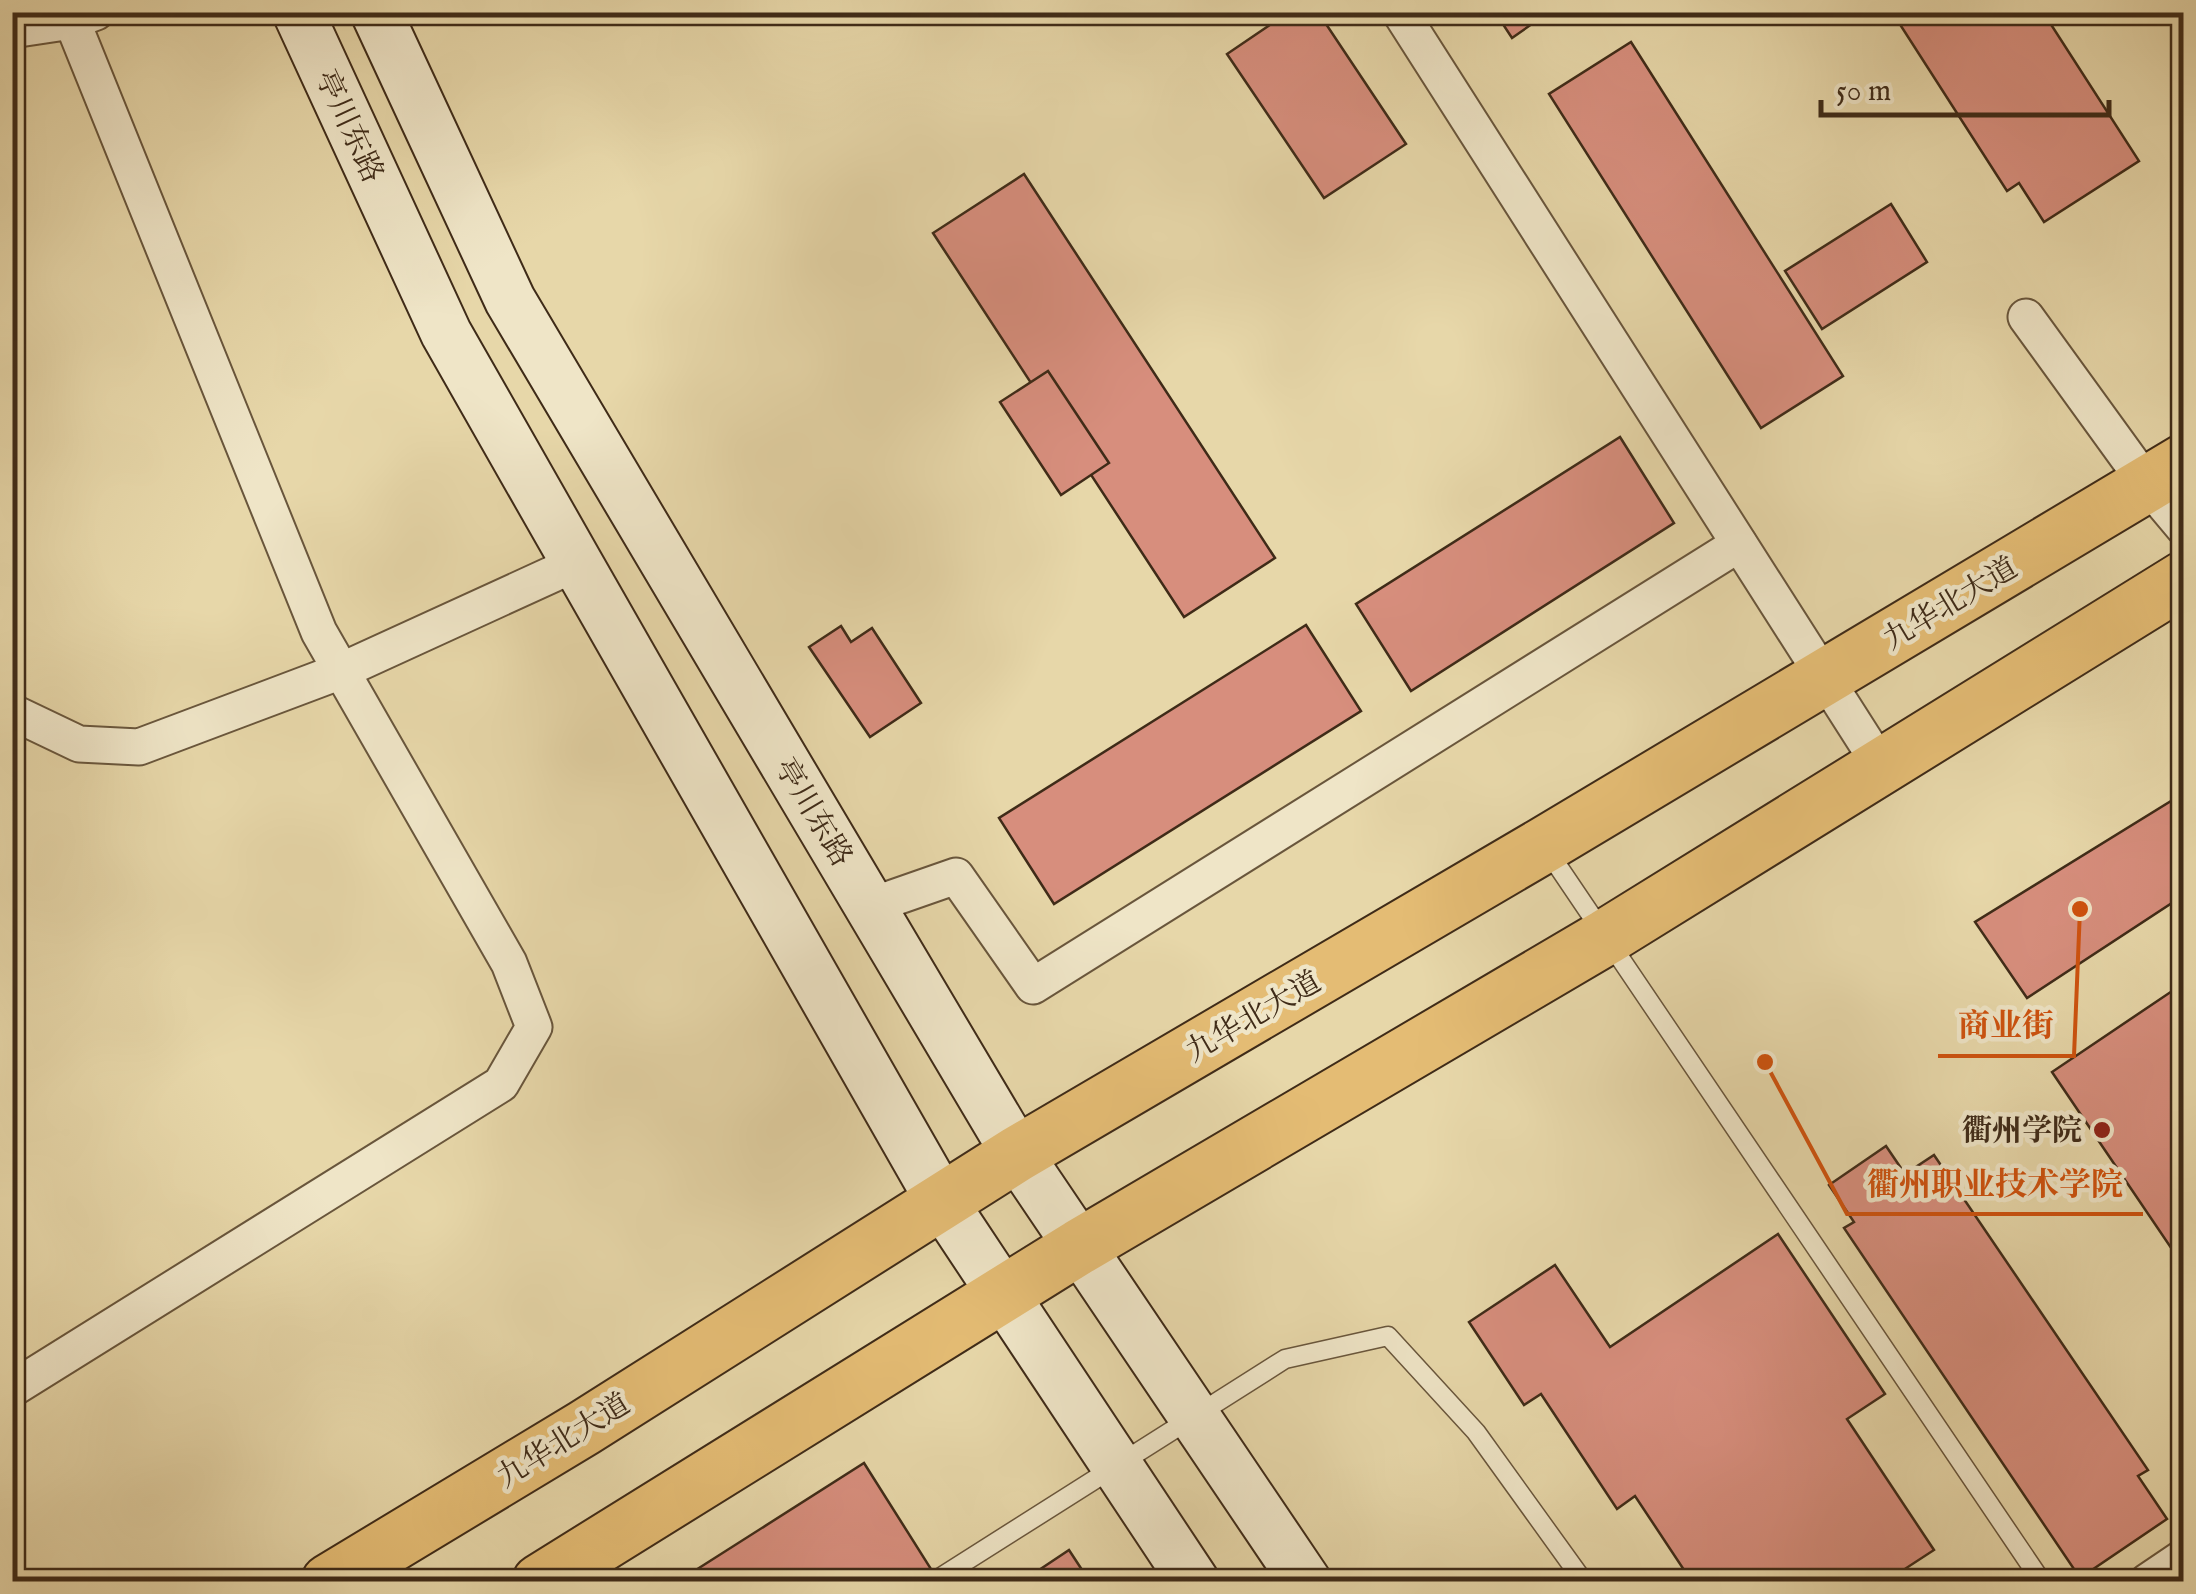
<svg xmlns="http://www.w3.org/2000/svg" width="2196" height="1594" viewBox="0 0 2196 1594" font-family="'IM FELL English','Noto Serif SC',serif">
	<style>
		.building { fill: #d78e7d; stroke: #3f2b18; stroke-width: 2.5 }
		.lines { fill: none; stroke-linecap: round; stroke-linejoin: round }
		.service-casing { stroke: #69563c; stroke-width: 21 }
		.minor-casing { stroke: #69563c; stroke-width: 39 }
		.secondary-casing { stroke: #3f2b18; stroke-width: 54 }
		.primary-casing { stroke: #3f2b18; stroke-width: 59 }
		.service { stroke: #efe5c7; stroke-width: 18 }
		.minor { stroke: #efe5c7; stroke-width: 35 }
		.secondary { stroke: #efe5c7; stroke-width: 50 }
		.primary { stroke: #e4bc74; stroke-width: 55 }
		.poi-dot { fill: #8f2418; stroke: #efe5c7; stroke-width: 4 }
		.labels { text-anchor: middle; stroke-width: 9; stroke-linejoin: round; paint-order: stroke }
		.street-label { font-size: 30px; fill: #3f2b18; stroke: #efe5c7 }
		.poi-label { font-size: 30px; font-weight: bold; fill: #3f2b18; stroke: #efe5c7; text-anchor: end }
		.leader { fill: none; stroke: #cf520e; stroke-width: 4 }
		.callout-dot { fill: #cf520e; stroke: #efe5c7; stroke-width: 4 }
		.callout-label { font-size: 32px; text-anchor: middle; font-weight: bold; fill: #cf520e; stroke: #efe5c7; stroke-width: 9; stroke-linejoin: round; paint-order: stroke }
	</style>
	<rect width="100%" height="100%" fill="#e7d7a9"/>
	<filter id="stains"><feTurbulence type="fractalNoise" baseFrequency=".002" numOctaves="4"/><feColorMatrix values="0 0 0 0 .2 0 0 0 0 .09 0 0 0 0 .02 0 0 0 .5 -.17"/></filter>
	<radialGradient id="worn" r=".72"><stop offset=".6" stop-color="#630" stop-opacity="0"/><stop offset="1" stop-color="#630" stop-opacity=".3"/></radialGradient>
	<!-- building -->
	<g class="building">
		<polygon points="1289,12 1318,12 1406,144 1324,198 1227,54"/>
		<polygon points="1495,12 1549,12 1512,38"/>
		<polygon points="1892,12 2043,12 2139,161 2044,222 2019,183 2007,191"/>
		<polygon points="1631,42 1843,376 1761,428 1549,94"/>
		<polygon points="1024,174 1275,558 1184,617 933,233"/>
		<polygon points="1891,204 1927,262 1822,329 1785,271"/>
		<polygon points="1048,371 1109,463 1061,495 1000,402"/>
		<polygon points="1620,437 1674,523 1411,691 1356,604"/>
		<polygon points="1306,625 1361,711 1054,904 999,818"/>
		<polygon points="841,626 851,642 872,628 921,703 870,737 809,647"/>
		<polygon points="2184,793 2184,895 2027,998 1975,922"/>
		<polygon points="2184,983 2184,1267 2052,1072"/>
		<polygon points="1886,1146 1905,1174 1934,1155 2148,1470 2138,1476 2167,1519 2080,1578 1844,1228 1854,1222 1829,1185"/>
		<polygon points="1778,1234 1885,1394 1847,1419 1934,1550 1894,1576 1898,1582 1692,1582 1635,1496 1617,1509 1541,1394 1524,1405 1469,1322 1555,1265 1610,1347"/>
		<polygon points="864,1463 931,1569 911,1582 677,1582"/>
		<polygon points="1069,1550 1090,1582 1021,1582"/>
	</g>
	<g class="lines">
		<!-- service casing -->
		<g class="service-casing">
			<g id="service">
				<polyline points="1547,850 2042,1582"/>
				<polyline points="933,1582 1285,1359 1388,1336 1476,1432 1584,1582"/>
			</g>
		</g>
		<!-- minor casing -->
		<g class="minor-casing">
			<g id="minor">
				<polyline points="1400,12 1881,766"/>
				<polyline points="12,30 72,21 96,12"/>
				<polyline points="2026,317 2147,484 2184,528"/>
				<polyline points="12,712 79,744 139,747 341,671 577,563"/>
				<polyline points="870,906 956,876 1033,986 1739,544"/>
				<polyline points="12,1389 501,1084 534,1027 509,963 319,632 72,21"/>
				<polyline points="2147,1582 2184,1557"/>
			</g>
		</g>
		<!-- secondary casing -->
		<g class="secondary-casing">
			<g id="secondary">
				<polyline points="298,12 446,333 577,563 942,1202 1194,1582"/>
				<polyline points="376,12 510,300 1017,1154 1306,1582"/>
			</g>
		</g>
		<!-- primary casing -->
		<g class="primary-casing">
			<g id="primary">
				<polyline points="329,1582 584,1428 1017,1154 1544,845 2184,462"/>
				<polyline points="540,1582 1079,1247 1606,937 2184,579"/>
			</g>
		</g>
		<!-- service -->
		<use href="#service" class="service"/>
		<!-- minor -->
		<use href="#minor" class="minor"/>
		<!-- secondary -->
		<use href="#secondary" class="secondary"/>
		<!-- primary -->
		<use href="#primary" class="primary"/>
	</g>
	<!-- markers -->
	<circle class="poi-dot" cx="2102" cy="1130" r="10"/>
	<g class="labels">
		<!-- street labels -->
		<g class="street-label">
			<text transform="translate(350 126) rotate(65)" y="10">亭川东路</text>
			<text transform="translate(1950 603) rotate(-31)" y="10">九华北大道</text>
			<text transform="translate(814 812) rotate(59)" y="10">亭川东路</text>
			<text transform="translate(1253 1016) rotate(-30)" y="10">九华北大道</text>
			<text transform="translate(563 1440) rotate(-32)" y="10">九华北大道</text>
		</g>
		<!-- poi labels -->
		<g class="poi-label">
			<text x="2082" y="1140">衢州学院</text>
		</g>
	</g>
	<!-- callouts -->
	<path class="leader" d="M2080 909L2074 1056H1938M1765 1062L1847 1214H2143"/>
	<g class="callout-dot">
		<circle cx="2080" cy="909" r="10"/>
		<circle cx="1765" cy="1062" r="10"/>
	</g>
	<g class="callout-label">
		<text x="2006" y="1036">商业街</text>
		<text x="1995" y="1195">衢州职业技术学院</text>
	</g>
	<!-- margin -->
	<rect width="2196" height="1594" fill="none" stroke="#e7d7a9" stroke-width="50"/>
	<rect x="15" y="15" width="2166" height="1564" fill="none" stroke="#3f2b18" stroke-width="5"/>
	<rect x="25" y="25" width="2146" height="1544" fill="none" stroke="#3f2b18" stroke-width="2.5"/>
	<!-- scale -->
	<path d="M1821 100v15h288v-15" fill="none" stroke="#3f2b18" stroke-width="5"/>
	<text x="1836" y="100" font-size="30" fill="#3f2b18" stroke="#efe5c7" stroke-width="8" paint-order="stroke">50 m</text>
	<rect width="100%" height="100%" filter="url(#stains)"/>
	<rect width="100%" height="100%" fill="url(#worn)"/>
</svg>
